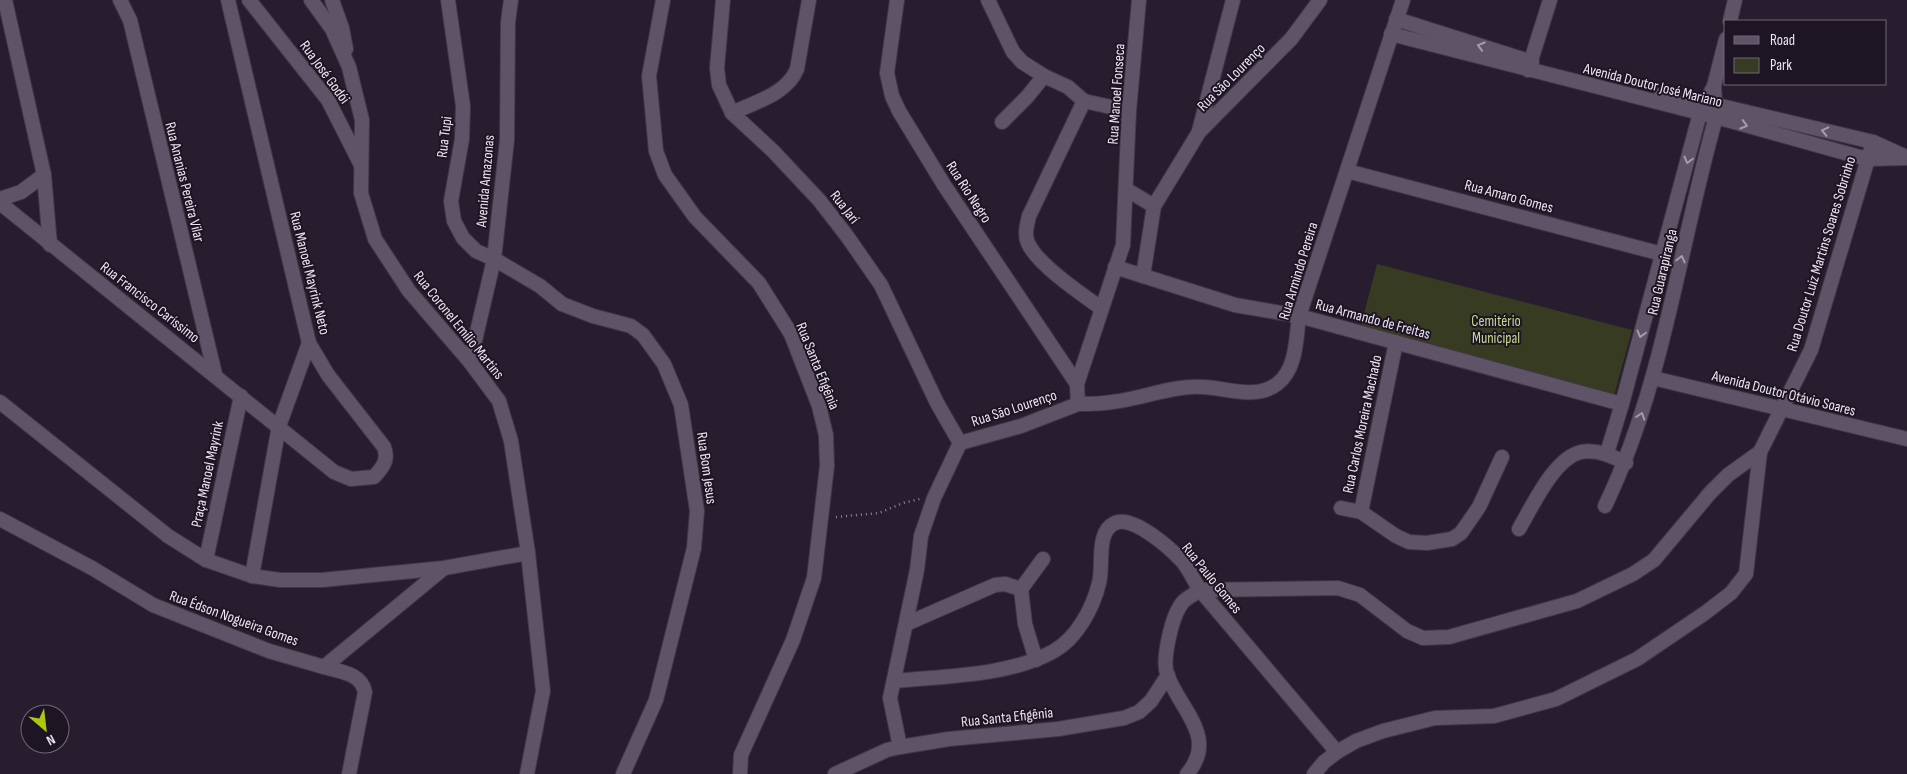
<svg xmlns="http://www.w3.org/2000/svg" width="1907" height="774" viewBox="0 0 1907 774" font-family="'Sofia Sans Condensed',sans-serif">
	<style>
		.green { fill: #363b22 }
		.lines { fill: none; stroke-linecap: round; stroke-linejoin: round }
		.minor-casing { stroke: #403845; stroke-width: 16 }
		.tertiary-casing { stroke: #403845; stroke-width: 16 }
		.path { stroke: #918997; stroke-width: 2.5; stroke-dasharray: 1 4; stroke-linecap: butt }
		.minor { stroke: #5f5467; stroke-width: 14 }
		.tertiary { stroke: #5f5467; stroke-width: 14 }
		.oneway { stroke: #a59cac }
		.labels { text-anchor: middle; stroke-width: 4; stroke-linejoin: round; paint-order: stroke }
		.street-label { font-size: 15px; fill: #ebe4f0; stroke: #1d1424 }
		.park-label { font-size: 15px; fill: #c9d98d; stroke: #1d1424 }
	</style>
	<rect width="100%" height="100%" fill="#271d2e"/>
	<!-- green -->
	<polygon class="green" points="1377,264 1632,330 1614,396 1360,329"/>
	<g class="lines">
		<!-- minor casing -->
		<g class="minor-casing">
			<g id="minor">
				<polyline points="5,0 44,175 50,245"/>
				<polyline points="120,0 130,20 215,374"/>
				<polyline points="249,0 328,100 361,165"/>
				<polyline points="311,0 332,29 349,67 362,120 361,193 375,239 409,291 470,362 499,401 511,441 528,553 543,691 527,774"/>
				<polyline points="332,0 342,28 346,49"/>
				<polyline points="448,0 463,106 462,139 451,201 454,221 463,238 476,251 494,259 540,286 562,304 593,316 631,326 643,335 664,364 681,405 697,511 694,548 656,700 623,774"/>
				<polyline points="663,0 649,76 656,151 665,175 695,217 759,283 791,334 819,406 826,435 827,466 814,578 793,640 741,755 740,774"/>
				<polyline points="723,0 717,68 719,85 732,113 773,151 819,200 847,236 881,285 937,403 960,443"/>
				<polyline points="897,0 887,73 892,96 899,111 944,185 1077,384"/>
				<polyline points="988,0 1013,52 1022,62 1044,76 1068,87 1084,101 1129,111"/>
				<polyline points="1730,21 1735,0"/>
				<polyline points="1528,70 1550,0"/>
				<path d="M1084,101L1029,216C1027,225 1024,234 1028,243C1037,264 1081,294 1101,308"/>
				<path d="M732,113C755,102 787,94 797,69L809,0"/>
				<polyline points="1002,122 1027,97 1044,76"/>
				<polyline points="1199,131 1233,0"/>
				<polyline points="1347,171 1662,254"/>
				<polyline points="1127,190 1154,206"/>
				<polyline points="0,199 21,192 44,175"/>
				<path d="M0,203L334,472L351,479L374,477C383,467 389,460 384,447L328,375L309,343L228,0"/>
				<polyline points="1115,267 1235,305 1299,316 1622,404"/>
				<polyline points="1143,276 1154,206 1199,132 1291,39 1320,0"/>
				<polyline points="470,362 494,259 507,140 508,22 511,0"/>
				<polyline points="1653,378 1907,439"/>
				<polyline points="0,402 168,536 206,560 252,576 280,580 322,580 444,568 528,553"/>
				<path d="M1078,404C1089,404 1101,404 1112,402C1142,399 1172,385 1203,387C1227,388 1256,400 1277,384C1297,369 1296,338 1299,316L1403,0"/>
				<polyline points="1607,453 1622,404 1700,113 1714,86 1726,39"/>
				<path d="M1605,506C1664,383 1679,247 1716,117L1714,86"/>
				<polyline points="1341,508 1361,512 1396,536 1409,542 1427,543 1452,539 1461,533 1479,507 1502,457"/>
				<polyline points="1361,512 1396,342"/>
				<polyline points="0,519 92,568 153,605 269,651 324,667 444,568"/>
				<path d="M1519,529C1532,507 1554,458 1581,452C1597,449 1612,456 1626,463"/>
				<polyline points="206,560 241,396"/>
				<polyline points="252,576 279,426 309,343"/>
				<polyline points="1021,589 1025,624 1036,660"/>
				<polyline points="906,624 995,585 1005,584 1021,589 1043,559"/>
				<path d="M324,667C341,672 361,673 365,692L349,774"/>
				<path d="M894,681C944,676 1010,676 1054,651C1077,638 1093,608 1099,583C1104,566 1095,532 1115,523C1133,515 1170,548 1182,561C1189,569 1194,581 1200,590L1337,752"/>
				<polyline points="900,747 890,698 917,570 921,536 934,498 960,443 1021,426 1078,404 1077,384 1123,245 1129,111 1139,0"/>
				<polyline points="835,774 887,750 900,747 949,739 1058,729 1124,718 1139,712 1151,701 1168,675"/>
				<path d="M1187,774C1219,737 1179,709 1167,674C1162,659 1172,613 1184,601C1188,597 1195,594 1200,590L1338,588L1360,595L1407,631L1423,638L1449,637L1577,601L1633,574L1654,560L1710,493L1728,475L1760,452L1811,350L1873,142"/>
				<polyline points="1314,774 1324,762 1337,752 1356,741 1383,731 1435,718 1494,716 1556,699 1637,659 1705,613 1731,593 1746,574 1760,452"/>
			</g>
		</g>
		<!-- tertiary casing -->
		<g class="tertiary-casing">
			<g id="tertiary">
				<polyline points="1396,19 1532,62"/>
				<polyline points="1391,34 1716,117 1867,159 1907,158"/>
				<polyline points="1661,95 1717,105 1873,142 1904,156"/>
			</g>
		</g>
		<!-- path -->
		<polyline class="path" points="836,517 879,513 903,503 920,499"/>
		<!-- minor -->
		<use href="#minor" class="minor"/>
		<!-- tertiary -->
		<use href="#tertiary" class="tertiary"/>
	</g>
	<!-- one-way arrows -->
	<defs><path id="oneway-chevron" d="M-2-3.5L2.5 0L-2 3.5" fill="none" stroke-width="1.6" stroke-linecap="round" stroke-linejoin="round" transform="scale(1.25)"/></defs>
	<g class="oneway">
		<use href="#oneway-chevron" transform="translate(1481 46) rotate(-163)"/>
		<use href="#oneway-chevron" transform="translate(1744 125) rotate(16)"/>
		<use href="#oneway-chevron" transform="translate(1825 131) rotate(-167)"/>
		<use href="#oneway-chevron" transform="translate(1688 160) rotate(105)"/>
		<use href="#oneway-chevron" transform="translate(1681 259) rotate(-77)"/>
		<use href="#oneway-chevron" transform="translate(1641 334) rotate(105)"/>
		<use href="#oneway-chevron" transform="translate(1641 416) rotate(-72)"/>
	</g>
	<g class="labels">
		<!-- street labels -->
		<g class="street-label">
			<text transform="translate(325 72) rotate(54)" y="5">Rua José Godói</text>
			<text transform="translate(1231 77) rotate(-45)" y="5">Rua São Lourenço</text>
			<text transform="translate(1653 85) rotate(14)" y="5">Avenida Doutor José Mariano</text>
			<text transform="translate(1116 94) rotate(-86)" y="5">Rua Manoel Fonseca</text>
			<text transform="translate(444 137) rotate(-83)" y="5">Rua Tupi</text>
			<text transform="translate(485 181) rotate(-85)" y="5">Avenida Amazonas</text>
			<text transform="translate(185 182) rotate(76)" y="5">Rua Ananias Pereira Vilar</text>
			<text transform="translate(969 192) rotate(57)" y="5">Rua Rio Negro</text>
			<text transform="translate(1509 196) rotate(15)" y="5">Rua Amaro Gomes</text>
			<text transform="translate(845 207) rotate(52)" y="5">Rua Jarí</text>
			<text transform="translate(1821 254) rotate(-73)" y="5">Rua Doutor Luiz Martins Soares Sobrinho</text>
			<text transform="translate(1298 271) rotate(-73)" y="5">Rua Armindo Pereira</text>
			<text transform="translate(1662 272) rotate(-77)" y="5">Rua Guarapiranga</text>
			<text transform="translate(310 273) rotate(76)" y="5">Rua Manoel Mayrink Neto</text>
			<text transform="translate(150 302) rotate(38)" y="5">Rua Francisco Caríssimo</text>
			<text transform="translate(1373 319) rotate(15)" y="5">Rua Armando de Freitas</text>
			<text transform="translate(459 325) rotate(51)" y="5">Rua Coronel Emílio Martins</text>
			<text transform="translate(818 366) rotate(68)" y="5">Rua Santa Efigênia</text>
			<text transform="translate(1784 393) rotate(14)" y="5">Avenida Doutor Otávio Soares</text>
			<text transform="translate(1014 408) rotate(-18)" y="5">Rua São Lourenço</text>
			<text transform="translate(1362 424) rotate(-78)" y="5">Rua Carlos Moreira Machado</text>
			<text transform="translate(707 468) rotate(82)" y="5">Rua Bom Jesus</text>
			<text transform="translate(207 474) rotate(-78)" y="5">Praça Manoel Mayrink</text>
			<text transform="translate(1212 578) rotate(51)" y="5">Rua Paulo Gomes</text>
			<text transform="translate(234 618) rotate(20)" y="5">Rua Édson Nogueira Gomes</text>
			<text transform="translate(1007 717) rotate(-6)" y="5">Rua Santa Efigênia</text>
		</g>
		<!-- park labels -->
		<g class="park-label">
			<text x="1496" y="326">Cemitério<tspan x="1496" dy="17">Municipal</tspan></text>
		</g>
	</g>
	<!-- legend -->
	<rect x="1724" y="20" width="162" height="65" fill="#1d1424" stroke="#6f6776"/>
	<rect x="1734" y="36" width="25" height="8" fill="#5f5467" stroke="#6f6776"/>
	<text x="1770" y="45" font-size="15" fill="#ebe4f0">Road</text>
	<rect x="1734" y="58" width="25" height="15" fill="#363b22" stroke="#6f6776"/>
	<text x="1770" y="70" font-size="15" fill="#ebe4f0">Park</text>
	<!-- north arrow -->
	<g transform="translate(45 729) rotate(152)"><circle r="24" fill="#1d1424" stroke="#6f6776"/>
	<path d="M0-4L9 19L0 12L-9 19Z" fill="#adc60e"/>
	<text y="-8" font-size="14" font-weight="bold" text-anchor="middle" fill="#ebe4f0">N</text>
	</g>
</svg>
